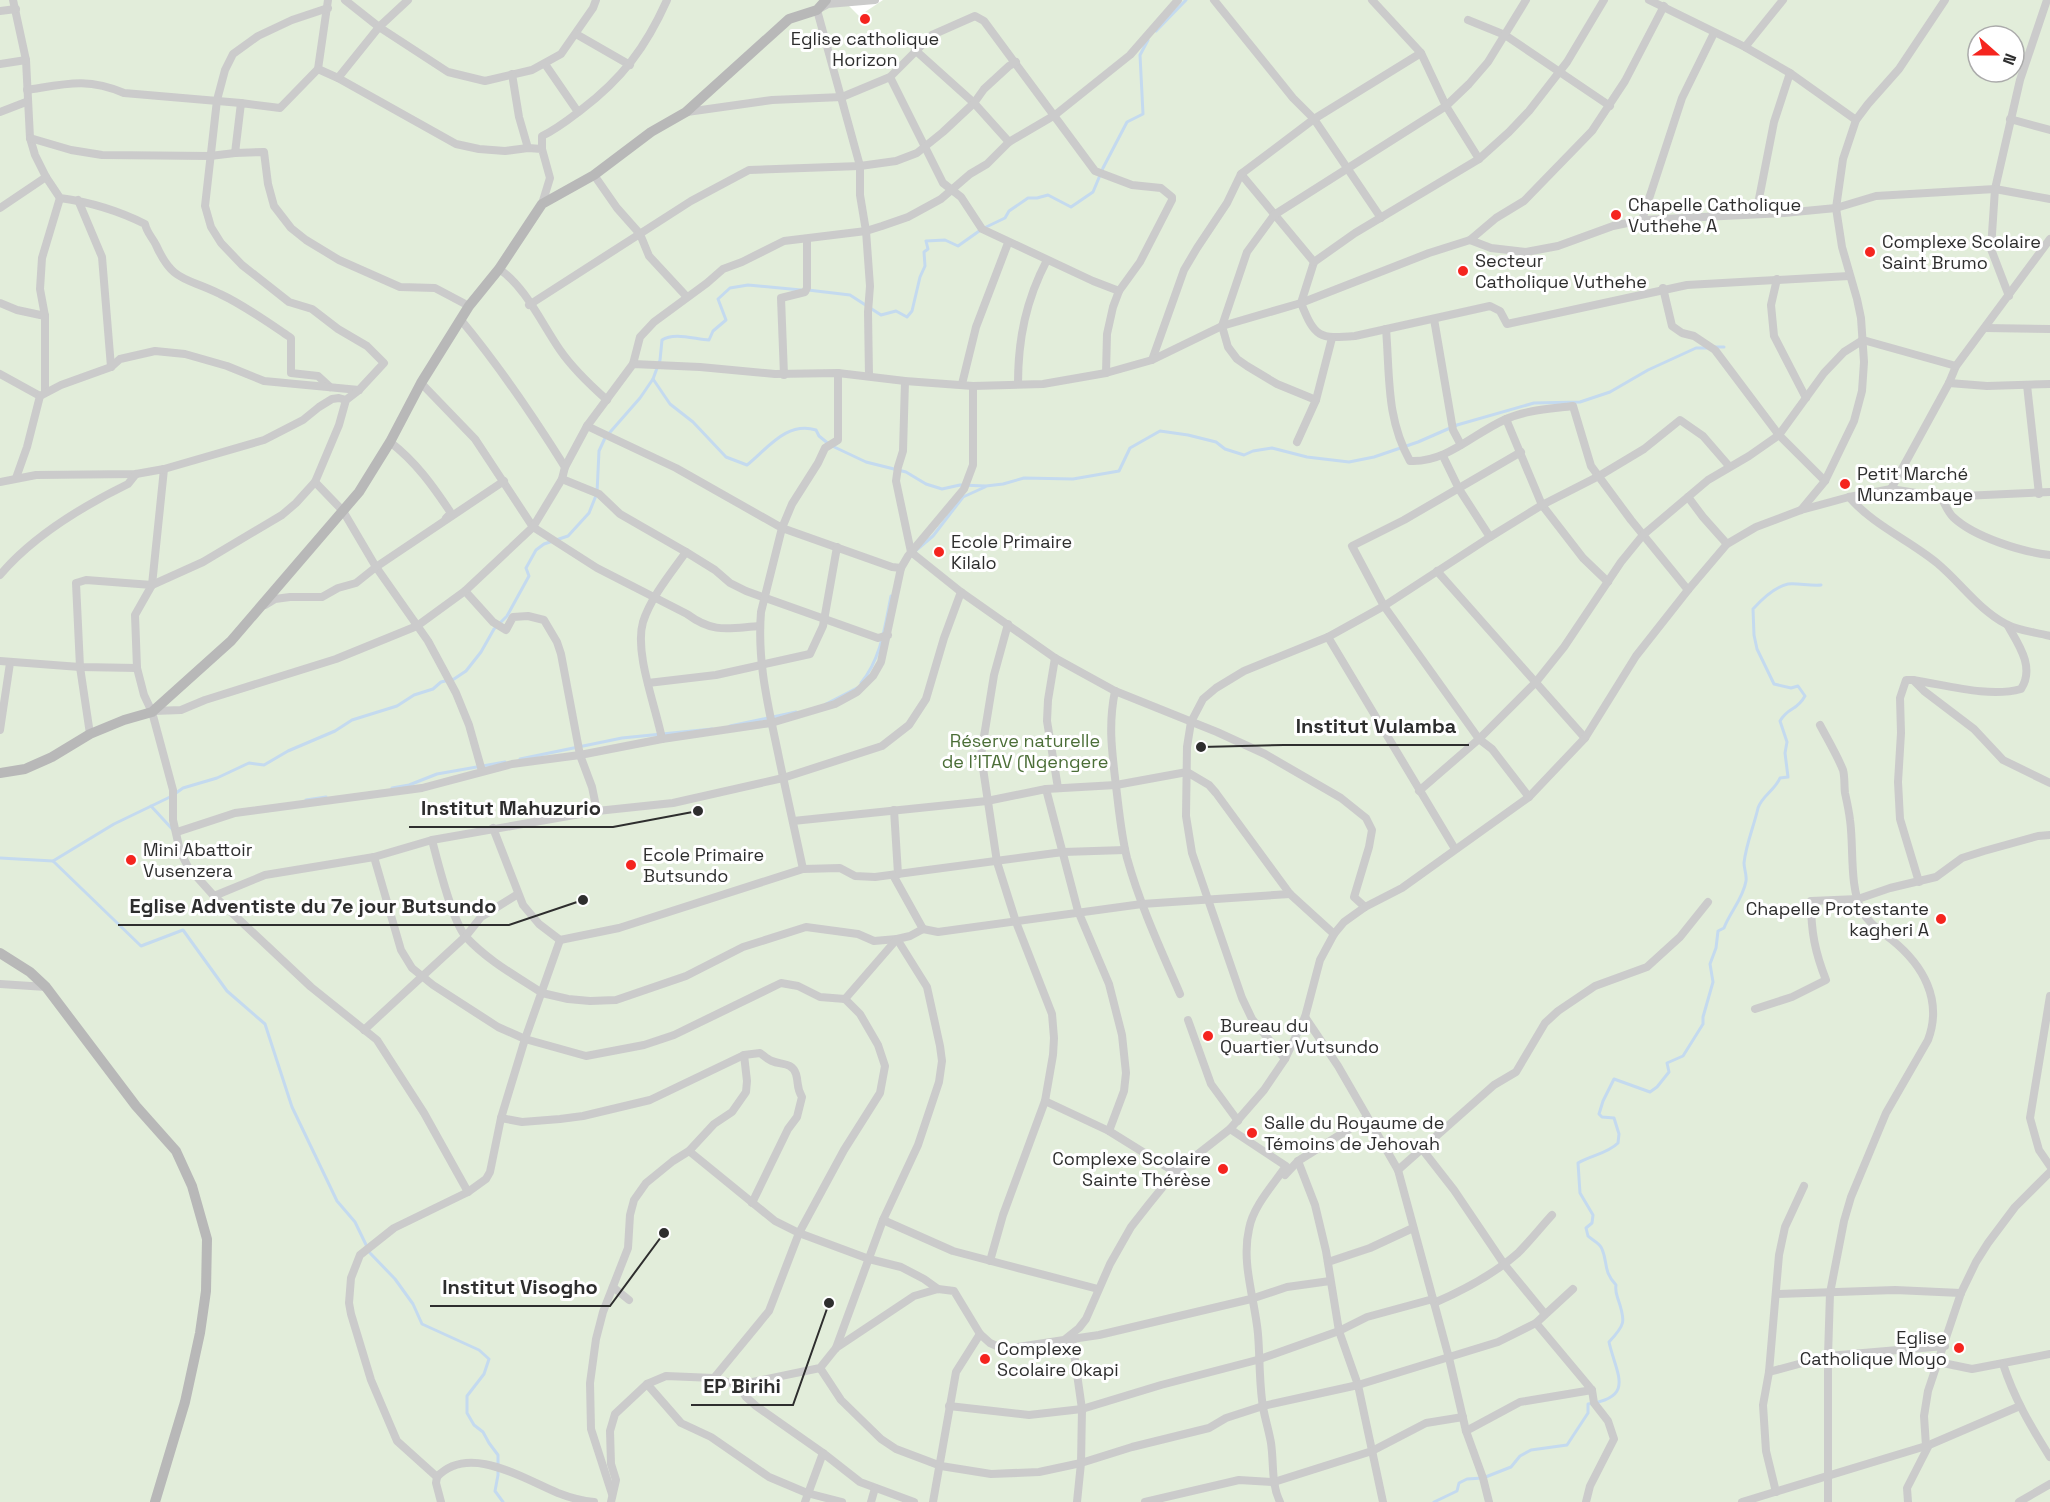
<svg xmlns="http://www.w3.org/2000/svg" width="2050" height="1502" viewBox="0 0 2050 1502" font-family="'Space Grotesk',sans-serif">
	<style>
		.green { fill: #e2edda; fill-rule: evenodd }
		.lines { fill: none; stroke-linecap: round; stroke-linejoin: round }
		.stream { stroke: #c4daef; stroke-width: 3 }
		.street { stroke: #cbcbcb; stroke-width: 8 }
		.secondary { stroke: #b8b8b8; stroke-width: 10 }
		.poi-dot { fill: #f5251f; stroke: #fff; stroke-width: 2 }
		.labels { text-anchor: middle; stroke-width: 6; stroke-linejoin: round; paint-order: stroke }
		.poi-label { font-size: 18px; fill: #2e2e2e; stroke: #fff; text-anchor: start }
		.park-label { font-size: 18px; fill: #4b6e37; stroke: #fff }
		.leader { fill: none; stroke: #2e2e2e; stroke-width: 2 }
		.callout-dot { fill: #2e2e2e; stroke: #fff; stroke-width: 2 }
		.callout-label { font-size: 20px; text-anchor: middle; font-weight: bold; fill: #2e2e2e; stroke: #fff; stroke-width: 6; stroke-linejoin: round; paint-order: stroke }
	</style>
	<rect width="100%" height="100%" fill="#fff"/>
	<!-- green -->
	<path class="green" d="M0,0H843L859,16L883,0H2050V1502H0ZM1978,36H2014V72H1978Z"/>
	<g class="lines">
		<!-- stream -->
		<g class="stream">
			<polyline points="1156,31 1186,0"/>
			<polyline points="808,290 850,295 881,315 896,311 907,317 912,311 920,277 925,266 924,252 928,249 926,241 945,240 958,246 982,229 1005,218 1009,211 1028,198 1037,198 1048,195 1071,207 1093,192 1103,168 1127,122 1143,114 1140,55 1148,40"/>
			<polyline points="1714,347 1724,347"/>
			<path d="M653,379L670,404L693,422L726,457L747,465C768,448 787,421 816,430L819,436L830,445L866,462L906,472L926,484L942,489L960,485L986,486L1003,484L1024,478L1073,479L1119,471L1130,448L1160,431L1188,435L1216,442L1225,449L1244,455L1253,451L1272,448L1307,457L1349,462L1374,457L1418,442L1457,425L1534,403L1580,402L1610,392L1648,370L1696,348H1707"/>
			<polyline points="914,552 933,536 963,497 985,487"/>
			<path d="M861,683C881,659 885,626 891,596"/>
			<polyline points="826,704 857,688"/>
			<polyline points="730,726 796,712"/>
			<polyline points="520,759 622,738 712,729"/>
			<polyline points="392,788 409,785 437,774 505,762"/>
			<path d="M176,793L183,788L217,778L249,763L264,765L288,751L335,731L352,720L397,706L414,695L433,689L441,682L454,679L466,671L481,652L494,629L507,616L529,576L526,568L536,550L544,544L568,536L589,513L597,493L599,451L605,438L640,398L653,379L660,360L662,340C674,332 694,339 709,340L713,331L726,320L718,299L730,288L748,285L801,290"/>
			<polyline points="306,800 326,797"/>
			<polyline points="151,806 174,831"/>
			<polyline points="0,858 53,861 114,824 170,797"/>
			<polyline points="53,861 141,946 183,930 227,991 265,1024 292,1107 337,1201 355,1222 370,1253 395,1279 413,1304 422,1324 479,1350 489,1359 484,1374 467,1396 467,1413 474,1425 483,1432 489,1443 498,1455 498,1475 495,1491 503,1502"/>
			<path d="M1434,1502L1457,1491L1459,1483L1467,1479L1483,1478L1511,1467L1520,1456L1531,1450L1567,1445L1588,1413V1404C1636,1397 1616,1374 1609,1342C1625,1325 1626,1322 1618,1299C1616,1293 1615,1291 1616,1285C1603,1271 1608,1263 1602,1249C1600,1243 1592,1240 1588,1236L1586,1228L1592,1223L1593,1215L1580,1193L1578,1163C1591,1155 1607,1154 1618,1143L1619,1134L1614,1118L1602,1117L1599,1114L1603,1101L1614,1079L1650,1092L1657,1087L1669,1072L1667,1063L1683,1056L1703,1024V1017L1713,982L1710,964L1716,948L1718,931L1724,928C1730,912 1743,899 1746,881C1747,875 1744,869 1744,863C1746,844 1754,826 1758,808C1762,796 1775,790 1780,778L1788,777L1785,753L1787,742L1780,721C1789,706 1796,712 1805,696L1798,686L1791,688L1774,684L1757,649L1754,635L1753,609C1762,599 1774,587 1788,584C1798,583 1810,586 1821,585"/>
		</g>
		<!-- street -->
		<g class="street">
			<path d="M13,0L26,60L30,138L35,155L46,177L60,198C90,202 119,211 145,224C147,233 152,237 156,245C173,283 186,277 220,294C244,305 269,323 291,338V373L318,376L330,387"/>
			<polyline points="328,0 318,69 338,78 456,144 479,149 505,151 528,148 542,149 550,178 542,204"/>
			<polyline points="345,0 379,27 448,72 485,81 532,70 561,54 593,8 596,0"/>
			<polyline points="1214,0 1293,98 1314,119 1381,218"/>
			<polyline points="1372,0 1421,53 1446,106 1479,159"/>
			<path d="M1604,0L1567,62L1529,111L1509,132L1479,159L1355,233L1314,262L1301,303C1315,338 1319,339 1355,336L1490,306L1500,311L1507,324L1687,285L1849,276"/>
			<polyline points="1649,0 1745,47 1790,73 1856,120"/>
			<polyline points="0,11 16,9"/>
			<polyline points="1468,20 1505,35 1610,106"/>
			<polyline points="576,34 630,65"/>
			<polyline points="1745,47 1783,0"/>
			<polyline points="915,50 974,103 1009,142"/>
			<polyline points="0,64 26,60"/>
			<polyline points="545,64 578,112"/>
			<polyline points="318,69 280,108 241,103 235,153 264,152 268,184 274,206 291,228 306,240 339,260 400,287 435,288 469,306"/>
			<polyline points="512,74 519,117 528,148"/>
			<polyline points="890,77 943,183 961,197 982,229 1093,281 1119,291"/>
			<polyline points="338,78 379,27 408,0"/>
			<path d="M27,90C65,84 87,77 124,93L241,103"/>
			<polyline points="0,112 26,102"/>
			<polyline points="687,112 772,100 842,97 890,77 932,35 975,16 984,21 1095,171 1132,185 1161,188 1172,197 1172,200 1140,262 1119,291 1113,307 1107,334 1106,373"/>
			<polyline points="2010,119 2050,130"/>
			<polyline points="30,138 71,150 102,155 210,156 235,153"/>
			<path d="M542,149V136C557,129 568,120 581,110C622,79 646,47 667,0"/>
			<polyline points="1241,174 1314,262"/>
			<polyline points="594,175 617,208 640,234 649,256 687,297"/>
			<polyline points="78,200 102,257 111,367"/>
			<polyline points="0,208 46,177"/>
			<polyline points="1756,214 1774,122 1790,73"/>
			<polyline points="1642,220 1682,98 1714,33"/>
			<polyline points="1470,240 1496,218 1524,201 1592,131 1625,81 1664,6"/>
			<path d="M499,269C525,286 542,324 560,350C573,369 589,384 607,400"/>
			<polyline points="1777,279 1771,305 1774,336 1806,398"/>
			<polyline points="1663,288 1672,326 1682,333 1694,336 1715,350 1779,435 1825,481"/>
			<polyline points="2009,296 1991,249 1995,189 2020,80 2047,0"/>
			<polyline points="0,303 17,310 45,316"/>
			<polyline points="529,305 691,201 749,170 860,166 896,161 917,153 943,132 974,103 984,89 1009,66 1016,62"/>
			<polyline points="1434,319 1453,430 1461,445"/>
			<path d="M461,320C500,367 533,416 565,467"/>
			<polyline points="1985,328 2050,329"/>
			<path d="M1386,329C1390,377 1386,418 1410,461C1446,463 1473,434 1504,420C1525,410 1550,409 1573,406L1591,466L1631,520L1688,590"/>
			<polyline points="1152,360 1184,270 1197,248 1227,203 1241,174 1314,119 1421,53"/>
			<polyline points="633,364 640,337 654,322 707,283 723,269 742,262 784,241 866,231 882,226 908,217 941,199 970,174 987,164 1009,142 1055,115 1130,55 1178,0"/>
			<polyline points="0,374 40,396"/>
			<polyline points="784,375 781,298 805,292 807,288 807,239"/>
			<polyline points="869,376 868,312 870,286 866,231 860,195 860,166 817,10 828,4 875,0"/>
			<polyline points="905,381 903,451 898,467 896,481 911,552 961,592 1055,658 1115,691 1217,732 1265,754 1341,798 1366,818 1372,830 1369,847 1354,897 1365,907"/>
			<path d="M421,383L475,439L533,527L597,568L687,614C714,634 729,628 760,626"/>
			<polyline points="1949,383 1987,386 2050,384"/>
			<polyline points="962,384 976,327 1008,243"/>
			<path d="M1018,384C1018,339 1026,300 1047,260"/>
			<polyline points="2027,385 2039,494"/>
			<polyline points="45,392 45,316 40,289 42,258 60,198"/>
			<polyline points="1316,400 1277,384 1247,366 1237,359 1228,347 1222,326 1247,252 1274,215 1446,106 1469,84 1488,62 1526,0"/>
			<polyline points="1506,419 1542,505 1583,558 1608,582"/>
			<polyline points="587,426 676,468 782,528 892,567 901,568"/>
			<path d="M390,442C416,462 433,486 451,513L446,518"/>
			<polyline points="1297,442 1316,400 1332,338"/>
			<polyline points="1521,452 1404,520 1352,546 1384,606 1479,739 1492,749 1529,797"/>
			<polyline points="1443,456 1459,489 1490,537"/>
			<polyline points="164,469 152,585 135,615 137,668 144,695 152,712 173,790 173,820 180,851 188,867 214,896 311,987 377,1040 424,1113 468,1192"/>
			<polyline points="16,478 27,447 40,396 61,385 111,367 120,359 155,351 185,354 227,366 264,381 359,390"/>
			<polyline points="562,479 599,494 620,514 686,552 715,570 730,583 746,591 878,638 888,635"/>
			<polyline points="0,482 36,475 136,474 164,469 264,440 303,420 319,407 332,399 339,398 346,400"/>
			<polyline points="315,482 343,511 376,567 428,641 456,693 469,725 482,771"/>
			<polyline points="1891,489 1949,383 1956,366 2050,239"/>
			<polyline points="1688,497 1703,517 1727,544"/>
			<path d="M1849,497C1873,525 1909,540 1937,563C1961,583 1978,609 2006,624C2018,631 2036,632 2050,636"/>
			<path d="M1941,497C1944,503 1948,512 1953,517C1974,537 2022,552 2050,555"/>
			<polyline points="1801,510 1825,481 1854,421 1862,391 1864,362 1861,318 1857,299 1842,247 1836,208 1843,159 1856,120 1868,104 1899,69 1945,0"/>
			<polyline points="1437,571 1585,738"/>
			<path d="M0,575C33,536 83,506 128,484L136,474"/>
			<polyline points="465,591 493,622 506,630 513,617 528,616 544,620 557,642 561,654 580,755 592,787 597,811"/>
			<polyline points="265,605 275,599 290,597 322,597 338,588 356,583 376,567 504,481"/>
			<path d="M2008,626C2019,645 2035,668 2021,689C1989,698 1946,685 1913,680L1924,691L1974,729L2003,760L2050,783"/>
			<polyline points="1328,637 1455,849"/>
			<polyline points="1055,658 1048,700 1047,721 1058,788"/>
			<polyline points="0,661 80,667 137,668"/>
			<polyline points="1913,680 1906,680 1900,698 1901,733 1898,782 1900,819 1919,882"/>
			<polyline points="648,683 716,675 810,654 823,626 837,547"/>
			<path d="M1115,691C1108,725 1112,752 1116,786C1119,810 1121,834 1127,858C1140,905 1161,950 1180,994"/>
			<polyline points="154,711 181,710 205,700 336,659 417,626 465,591 533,527 562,479 565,467 587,426 633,364 700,367 775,374 838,373 905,381 973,386 1043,384 1106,373 1152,360 1222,326 1301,303 1429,253 1470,240 1491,248 1526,252 1558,246 1613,226 1642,220 1784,213 1836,208 1876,196 1995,189 2050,199"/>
			<path d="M1820,725C1828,740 1837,755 1843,770C1845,777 1844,786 1845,793C1847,802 1849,811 1850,820C1854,848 1849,886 1862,911C1869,924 1881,931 1892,940C1923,965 1943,1000 1928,1040L1886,1113L1851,1197L1844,1221L1830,1293L1828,1356V1502"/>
			<polyline points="0,730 10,663"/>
			<polyline points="90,734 80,667 76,583 86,580 152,585 203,562 282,515 296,503 315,482 339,425 346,400 359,390 384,363 367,346 338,329 312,309 289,302 242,265 221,243 211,227 205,206 217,100 225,70 233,54 258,36 292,20 328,8"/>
			<path d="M662,739C656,707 634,653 643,622C651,597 671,573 686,552"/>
			<polyline points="1046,789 1078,911 1109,984 1122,1035 1126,1073 1124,1091 1109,1131"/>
			<polyline points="1419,791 1479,739 1536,682 1564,647 1621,562 1643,535 1708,480 1749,456 1779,435 1824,373 1844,352 1863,340 1956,366"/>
			<polyline points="894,810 898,874"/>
			<polyline points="793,821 987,801 1046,789 1116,785 1187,772 1209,785 1216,793 1290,894 1334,934"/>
			<polyline points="493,828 523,905 539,924 560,940 619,928 803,869 840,868 855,876 875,877 1063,852 1125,850"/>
			<polyline points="177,832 235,813 422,788 512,764 580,755 662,739 771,723 835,704 857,692 873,676 881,662 901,568 908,556 964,489 973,465 973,386"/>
			<path d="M432,840C438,863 452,921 466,937C487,960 516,976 542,993L568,999L590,1001L616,1000L686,976L743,947L806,927L858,934L874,941L897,939L927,987L940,1046L942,1061L939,1082L918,1145L883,1220L836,1348"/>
			<polyline points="374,857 401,950 412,968 433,985 498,1027 525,1039 586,1056 644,1045 674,1035 781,983 798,986 820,997 845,999 860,1014 878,1045 885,1066 880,1093 844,1150 799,1233 769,1311 714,1378"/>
			<path d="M803,869C795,831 786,792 778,753C768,705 757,662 761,612L782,528L792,504L818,463L825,448L838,440V373"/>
			<polyline points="893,875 923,929"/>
			<polyline points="214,896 265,875 374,857 432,840 597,811 673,803 783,778 882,746 909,725 926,699 944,638 961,592"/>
			<polyline points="0,984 46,987"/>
			<polyline points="2050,996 2030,1118 2039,1150 2050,1166"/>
			<polyline points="845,999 897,939 910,936 923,929 938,932 1142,904 1290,894"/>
			<path d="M1755,1009L1792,997L1826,980C1815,952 1811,932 1811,901L1858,899L1890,888L1936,877L1962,858L1984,851L2038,836L2050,835"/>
			<polyline points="1305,1017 1338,1066 1398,1170 1449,1358 1466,1431 1483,1478 1489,1502"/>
			<polyline points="1188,1020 1211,1084 1238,1121"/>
			<polyline points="364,1030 466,936 481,917 518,894"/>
			<polyline points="1285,1059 1252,1019 1242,998 1192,853 1186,816 1187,747 1191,722 1203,699 1216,688 1244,671 1328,637 1384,606 1490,537 1542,505 1599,476 1644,449 1680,420 1703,436 1729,466"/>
			<polyline points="1045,1101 1109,1131 1175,1172"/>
			<path d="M501,1118L522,1122L560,1119L583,1116L650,1100L744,1055L760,1053C763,1055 768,1060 772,1061C781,1065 792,1062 796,1074C799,1084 796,1087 802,1097L797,1117L788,1129L752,1203"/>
			<path d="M1230,1129L1286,1166C1274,1184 1253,1206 1249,1229C1241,1263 1255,1300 1258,1334C1260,1358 1259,1383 1263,1407C1265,1419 1269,1431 1271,1443C1274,1463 1271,1484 1280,1502"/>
			<polyline points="1422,1149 1454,1190 1504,1264 1545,1314"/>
			<polyline points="689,1151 775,1221 799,1233 869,1259 901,1267 924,1279 938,1289"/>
			<polyline points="1298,1161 1315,1205 1326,1251 1339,1331 1358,1385 1383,1502"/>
			<polyline points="1398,1170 1494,1085 1516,1072 1545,1023 1558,1011 1595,986 1647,967 1680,937 1708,902"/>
			<polyline points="1285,1175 1298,1161 1367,1118"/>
			<polyline points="883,1220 953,1251 1098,1289"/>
			<polyline points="990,1261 1003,1215 1045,1101 1053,1055 1054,1038 1052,1014 1016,922 997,862 981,755 994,675 1008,624"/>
			<polyline points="1328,1262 1370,1248 1413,1228"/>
			<polyline points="613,1287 629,1300"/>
			<polyline points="1776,1294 1895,1290 1961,1293"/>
			<path d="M1434,1303C1464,1290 1493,1275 1518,1253C1530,1241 1541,1227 1552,1215"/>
			<polyline points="1536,1323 1592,1390 1594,1403 1608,1421 1614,1439 1590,1486 1586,1502"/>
			<polyline points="1072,1339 1082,1409 1081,1463 1077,1502"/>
			<polyline points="1065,1340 1099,1335 1251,1299 1287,1287 1330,1281"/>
			<polyline points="1938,1362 1972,1369 2050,1354"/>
			<path d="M2003,1364C2014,1398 2031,1427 2050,1457"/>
			<polyline points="820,1368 841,1400 881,1439 896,1449 941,1466 991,1474 1039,1472 1081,1463 1132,1447 1209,1428 1226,1418 1263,1406 1358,1385 1498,1342 1536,1323 1573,1289"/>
			<polyline points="1769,1372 1828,1356 1945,1346"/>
			<polyline points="647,1384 681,1423 711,1437 769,1477 807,1493 842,1502"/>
			<polyline points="738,1385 746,1397 756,1406 823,1453 860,1482 914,1502"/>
			<polyline points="949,1406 1029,1415 1082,1409 1161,1385 1257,1360 1339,1331 1367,1317 1433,1299"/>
			<polyline points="1466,1431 1520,1402 1592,1390"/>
			<polyline points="1929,1445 2020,1406"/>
			<polyline points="437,1477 397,1441 371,1380 351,1314 349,1303 351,1278 360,1255 394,1228 468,1192 486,1179 490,1172 501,1118 525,1039 560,940"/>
			<polyline points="1776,1492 1766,1451 1763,1405 1769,1372 1779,1255 1785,1227 1804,1186"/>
			<polyline points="612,1494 591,1429 590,1383 596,1339 603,1312 628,1248 630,1215 634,1200 646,1183 673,1161 689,1151 714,1124 732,1112 746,1092 747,1081 744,1055"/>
			<path d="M441,1502L436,1483L437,1477C469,1443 524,1479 558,1493C571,1498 582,1501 594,1502"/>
			<polyline points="611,1502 616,1480 611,1464 610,1431 615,1414 647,1384 666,1376 714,1378 738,1385 820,1368 836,1348 914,1296 938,1289 954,1291 980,1334 990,1343 999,1347 1012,1348 1064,1340 1079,1328 1086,1319 1110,1264 1131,1227 1149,1204 1175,1172 1230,1129 1264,1090 1285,1059 1305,1017 1320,960 1334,934 1344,922 1365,907 1402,888 1529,797 1585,738 1636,656 1688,590 1727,544 1756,527 1801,510 1849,497 1891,489 1941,497 2050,492"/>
			<polyline points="805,1502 823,1453"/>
			<polyline points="871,1502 875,1488"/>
			<polyline points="933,1502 956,1372 980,1334"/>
			<polyline points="1145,1502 1239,1480 1274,1482 1372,1451 1426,1423 1463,1417"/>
			<polyline points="1742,1502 1926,1446"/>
			<polyline points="1908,1502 1907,1488 1929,1445 1926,1446 1924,1416 1928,1391 1961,1293 1976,1262 1988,1243 2015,1207 2050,1172"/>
			<polyline points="2019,1502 2050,1484"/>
		</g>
		<!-- secondary -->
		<g class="secondary">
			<polyline points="0,773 25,769 52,757 90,734 124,720 152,712 231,641 359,492 390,442 421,383 469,306 499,269 542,204 594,175 651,132 686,112 789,19 817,10 826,0"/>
			<polyline points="0,953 30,972 46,987 136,1106 176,1151 192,1186 207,1239 206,1291 200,1333 185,1402 155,1502"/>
		</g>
	</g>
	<!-- markers -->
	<g class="poi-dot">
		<circle cx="865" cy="19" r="6"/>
		<circle cx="1616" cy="215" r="6"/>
		<circle cx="1870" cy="252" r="6"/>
		<circle cx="1463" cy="271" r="6"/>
		<circle cx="1845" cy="484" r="6"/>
		<circle cx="939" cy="552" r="6"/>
		<circle cx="131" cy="860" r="6"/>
		<circle cx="631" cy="865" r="6"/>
		<circle cx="1941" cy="919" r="6"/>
		<circle cx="1208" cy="1036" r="6"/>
		<circle cx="1252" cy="1133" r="6"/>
		<circle cx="1223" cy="1169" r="6"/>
		<circle cx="1959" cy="1348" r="6"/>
		<circle cx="985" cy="1359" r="6"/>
	</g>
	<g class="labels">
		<!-- poi labels -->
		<g class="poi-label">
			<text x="865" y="45" text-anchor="middle">Eglise catholique<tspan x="865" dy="21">Horizon</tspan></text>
			<text x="1628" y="211">Chapelle Catholique<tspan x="1628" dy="21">Vuthehe A</tspan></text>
			<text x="1882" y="248">Complexe Scolaire<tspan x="1882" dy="21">Saint Brumo</tspan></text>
			<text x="1475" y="267">Secteur<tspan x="1475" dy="21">Catholique Vuthehe</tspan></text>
			<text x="1857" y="480">Petit Marché<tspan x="1857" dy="21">Munzambaye</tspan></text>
			<text x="951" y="548">Ecole Primaire<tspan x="951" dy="21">Kilalo</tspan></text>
			<text x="143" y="856">Mini Abattoir<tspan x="143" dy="21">Vusenzera</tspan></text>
			<text x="643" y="861">Ecole Primaire<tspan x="643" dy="21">Butsundo</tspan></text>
			<text x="1929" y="915" text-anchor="end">Chapelle Protestante<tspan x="1929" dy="21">kagheri A</tspan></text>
			<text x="1220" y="1032">Bureau du<tspan x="1220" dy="21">Quartier Vutsundo</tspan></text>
			<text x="1264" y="1129">Salle du Royaume de<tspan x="1264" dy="21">Témoins de Jehovah</tspan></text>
			<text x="1211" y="1165" text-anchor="end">Complexe Scolaire<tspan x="1211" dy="21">Sainte Thérèse</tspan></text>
			<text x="1947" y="1344" text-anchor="end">Eglise<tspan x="1947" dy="21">Catholique Moyo</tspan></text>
			<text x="997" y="1355">Complexe<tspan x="997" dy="21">Scolaire Okapi</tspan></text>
		</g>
		<!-- park labels -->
		<g class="park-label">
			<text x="1025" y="747">Réserve naturelle<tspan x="1025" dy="21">de l'ITAV (Ngengere</tspan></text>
		</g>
	</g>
	<!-- callouts -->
	<path class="leader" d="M1201 747L1284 745H1469M698 811L613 827H409M583 900L509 925H118M664 1233L610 1306H430M829 1303L793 1405H691"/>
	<g class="callout-dot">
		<circle cx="1201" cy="747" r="6"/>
		<circle cx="698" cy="811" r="6"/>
		<circle cx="583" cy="900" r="6"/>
		<circle cx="664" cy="1233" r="6"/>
		<circle cx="829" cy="1303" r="6"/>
	</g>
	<g class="callout-label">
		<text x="1376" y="733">Institut Vulamba</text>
		<text x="511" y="815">Institut Mahuzurio</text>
		<text x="313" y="913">Eglise Adventiste du 7e jour Butsundo</text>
		<text x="520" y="1294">Institut Visogho</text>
		<text x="742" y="1393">EP Birihi</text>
	</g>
	<!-- north arrow -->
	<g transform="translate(1996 54) rotate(111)"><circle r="28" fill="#ffffff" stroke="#ababab" stroke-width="1.5"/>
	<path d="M0-4.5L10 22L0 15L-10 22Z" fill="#f5251f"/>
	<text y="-9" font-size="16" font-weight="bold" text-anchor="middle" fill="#2e2e2e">N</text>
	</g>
</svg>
